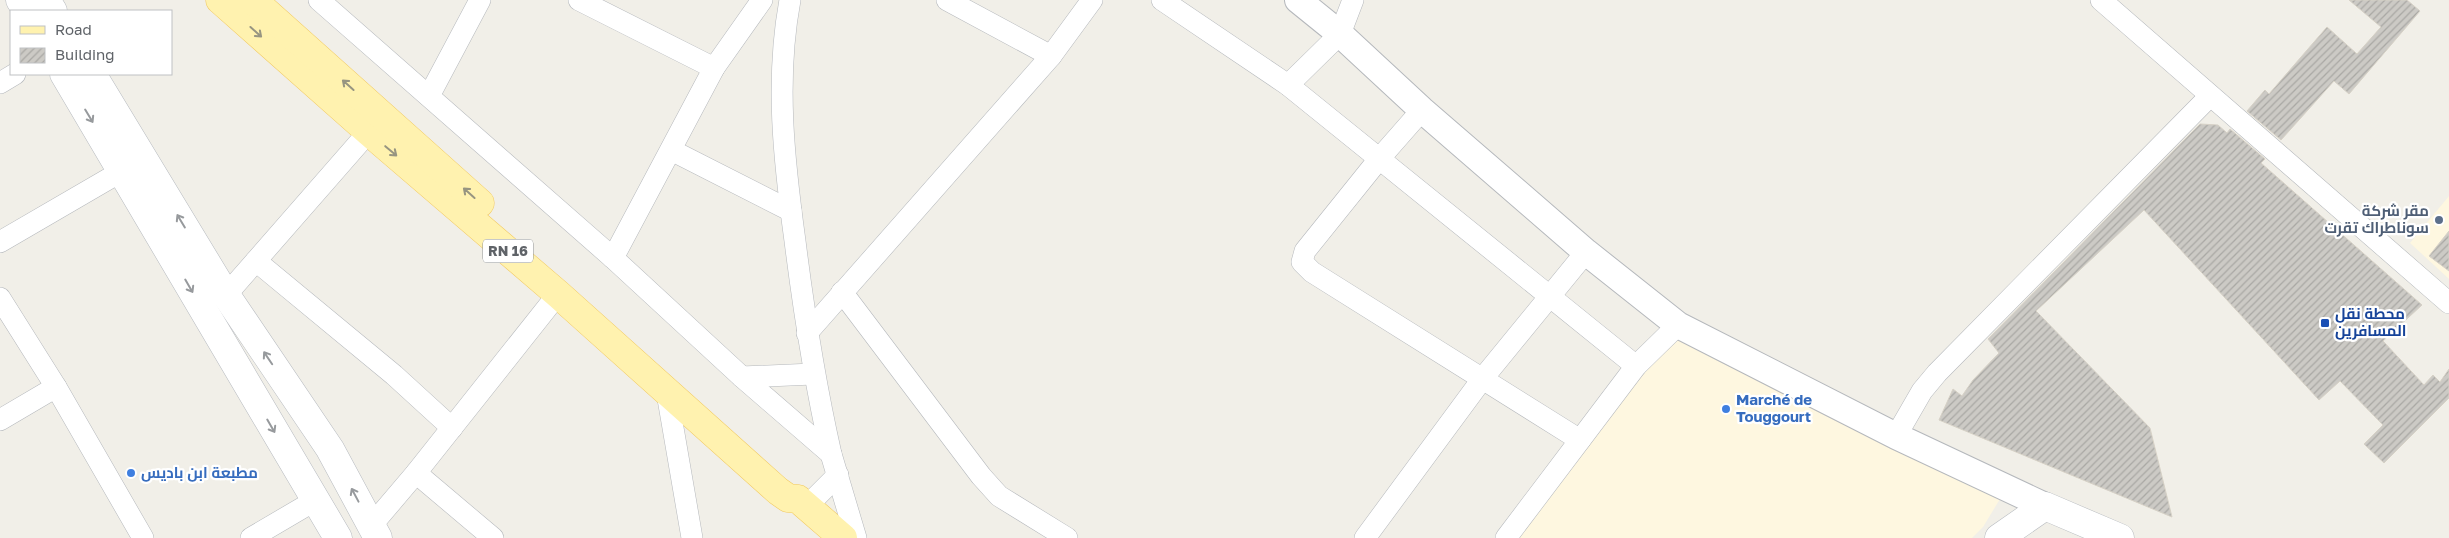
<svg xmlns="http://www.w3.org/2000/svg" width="2449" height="538" viewBox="0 0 2449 538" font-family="'Golos Text',Cairo,sans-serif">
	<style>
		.commercial { fill: #fef7e0 }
		.building { fill: url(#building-hatch); stroke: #d6d1c6 }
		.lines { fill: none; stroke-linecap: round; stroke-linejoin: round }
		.minor-casing { stroke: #b5b8bc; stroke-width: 22 }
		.tertiary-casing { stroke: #b5b8bc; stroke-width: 28 }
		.secondary-casing { stroke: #b6babf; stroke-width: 29 }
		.primary-casing { stroke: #f2c960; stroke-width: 29 }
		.minor { stroke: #fff; stroke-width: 21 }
		.tertiary { stroke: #fff; stroke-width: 26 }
		.secondary { stroke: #fff; stroke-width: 28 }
		.primary { stroke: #fff2af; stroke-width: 28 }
		.oneway { stroke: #979581 }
		.oneway2 { stroke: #979a9d }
		.service-dot { fill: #5c6f8a; stroke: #fff; stroke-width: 2 }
		.transit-dot { fill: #1a4fb4; stroke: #fff; stroke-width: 2 }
		.shop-dot { fill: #3f7fe0; stroke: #fff; stroke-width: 2 }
		.labels { text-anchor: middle; stroke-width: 4.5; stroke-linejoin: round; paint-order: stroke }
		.shield { fill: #fff; stroke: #8f9295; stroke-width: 1 }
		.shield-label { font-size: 14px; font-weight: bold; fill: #5f6368 }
		.service-label { font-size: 15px; font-weight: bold; fill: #4e5e75; stroke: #fff; text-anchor: end }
		.transit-label { font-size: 15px; font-weight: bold; fill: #164399; stroke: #fff; text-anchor: start }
		.shop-label { font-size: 15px; font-weight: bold; fill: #366cbe; stroke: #fff; text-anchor: start }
	</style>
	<defs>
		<pattern id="building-hatch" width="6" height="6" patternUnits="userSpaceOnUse" patternTransform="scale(1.25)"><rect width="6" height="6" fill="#cccac5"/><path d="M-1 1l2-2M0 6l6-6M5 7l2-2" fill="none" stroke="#a9a8a4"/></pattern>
	</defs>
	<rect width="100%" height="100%" fill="#f1efe8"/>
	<!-- commercial -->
	<g class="commercial">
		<polygon points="2449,196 2449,279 2410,243"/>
		<polygon points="1688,332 2006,489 1983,527 1972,538 1510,538 1629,381"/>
	</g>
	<!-- building -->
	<g class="building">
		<polygon points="2349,0 2407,0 2420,11 2349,94 2334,81 2281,140 2247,111 2265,90 2269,94 2327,27 2357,54 2381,27"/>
		<polygon points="2200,124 2218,125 2227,133 2230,129 2265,159 2261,163 2422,305 2383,341 2424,385 2433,375 2440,382 2449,369 2449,398 2384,463 2364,444 2383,425 2340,381 2319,400 2144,210 2036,311 2150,428 2172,517 1939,420 1953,389 1962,396 1973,380 1999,353 1988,339"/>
		<polygon points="2449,231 2449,271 2429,256"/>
	</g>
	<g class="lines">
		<!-- minor casing -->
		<g class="minor-casing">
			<g id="minor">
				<polyline points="319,0 613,258 742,377 831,454 856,538"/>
				<polyline points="579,0 714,68"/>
				<path d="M790,0C775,80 784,161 795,241C804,313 815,383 831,454"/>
				<polyline points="947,0 1051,56"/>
				<polyline points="1162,0 1288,85 1340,34 1353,0"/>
				<polyline points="2101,0 2449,303"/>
				<polyline points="0,83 15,74"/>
				<polyline points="1288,85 1636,366"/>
				<polyline points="429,96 480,0"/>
				<polyline points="1422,110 1379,159 1305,251 1302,262 1312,272 1580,440"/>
				<polyline points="671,150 791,211"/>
				<polyline points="0,242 122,171"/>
				<polyline points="613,258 714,68 762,0"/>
				<polyline points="256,261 394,375 452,428"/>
				<polyline points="842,292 981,476 999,496 1067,538"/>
				<polyline points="226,295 379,120"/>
				<polyline points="0,298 56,387 143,538"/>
				<polyline points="807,333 1051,56 1092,0"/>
				<polyline points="742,377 813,374"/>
				<polyline points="667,393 692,538"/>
				<polyline points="0,420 56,387"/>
				<polyline points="1896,436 1922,391 1937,373 2210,96"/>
				<polyline points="416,473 493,538"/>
				<polyline points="807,506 838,475"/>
				<polyline points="371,526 416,473 558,294"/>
				<polyline points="251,538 314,501"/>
				<polyline points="1365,538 1483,378 1586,252"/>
				<polyline points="1506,538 1636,366 1678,325"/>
			</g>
		</g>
		<!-- tertiary casing -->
		<g class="tertiary-casing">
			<polyline id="tertiary" points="1298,0 1340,34 1422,110 1586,252 1678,325 1896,436 2045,506"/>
		</g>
		<!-- secondary casing -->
		<g class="secondary-casing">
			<g id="secondary">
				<polyline points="20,0 27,11"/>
				<polyline points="46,0 53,11"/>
				<polyline points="64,74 338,538"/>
				<polyline points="92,74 226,295 330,449 378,538"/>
				<polyline points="1999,538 2045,506 2120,538"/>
			</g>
		</g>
		<!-- primary casing -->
		<g class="primary-casing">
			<g id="primary">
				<polyline points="220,0 369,132 558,294 778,491 788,498 798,499 843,538"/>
				<polyline points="253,0 480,203"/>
			</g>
		</g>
		<!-- minor -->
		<use href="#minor" class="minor"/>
		<!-- tertiary -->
		<use href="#tertiary" class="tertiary"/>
		<!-- secondary -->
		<use href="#secondary" class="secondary"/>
		<!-- primary -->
		<use href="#primary" class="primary"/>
	</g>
	<!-- one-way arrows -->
	<defs><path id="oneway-shaft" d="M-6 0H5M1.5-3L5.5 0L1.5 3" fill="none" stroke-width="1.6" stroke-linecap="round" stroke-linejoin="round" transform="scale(1.25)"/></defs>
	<g class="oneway">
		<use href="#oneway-shaft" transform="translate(256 32) rotate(42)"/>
		<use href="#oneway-shaft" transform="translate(348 85) rotate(-138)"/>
		<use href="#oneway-shaft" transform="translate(391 151) rotate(40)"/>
		<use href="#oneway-shaft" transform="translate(469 193) rotate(-138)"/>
	</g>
	<g class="oneway2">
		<use href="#oneway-shaft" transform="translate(89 116) rotate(59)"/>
		<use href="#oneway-shaft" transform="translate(181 221) rotate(-121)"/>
		<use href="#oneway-shaft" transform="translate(189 286) rotate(60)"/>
		<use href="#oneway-shaft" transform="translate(268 358) rotate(-124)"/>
		<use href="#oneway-shaft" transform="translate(271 426) rotate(60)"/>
		<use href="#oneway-shaft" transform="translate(355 495) rotate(-118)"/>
	</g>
	<!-- markers -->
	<circle class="service-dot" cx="2439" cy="220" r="5"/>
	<rect class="transit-dot" x="2320" y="318" width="10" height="10" rx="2.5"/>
	<g class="shop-dot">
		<circle cx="1726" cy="409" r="5"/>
		<circle cx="131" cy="473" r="5"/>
	</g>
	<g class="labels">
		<!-- shield labels -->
		<rect class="shield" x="483" y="239.5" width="50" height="23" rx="4"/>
		<g class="shield-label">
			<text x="508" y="256">RN 16</text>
		</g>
		<!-- service labels -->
		<g class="service-label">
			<text x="2429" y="216">مقر شركة<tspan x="2429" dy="17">سوناطراك تقرت</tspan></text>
		</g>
		<!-- transit labels -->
		<g class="transit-label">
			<text x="2335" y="319">محطة نقل<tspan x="2335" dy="17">المسافرين</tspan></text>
		</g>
		<!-- shop labels -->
		<g class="shop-label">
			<text x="1736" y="405">Marché de<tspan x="1736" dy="17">Touggourt</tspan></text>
			<text x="141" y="478">مطبعة ابن باديس</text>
		</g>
	</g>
	<!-- legend -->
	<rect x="10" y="10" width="162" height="65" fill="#ffffff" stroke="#bfc1c3"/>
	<rect x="20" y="26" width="25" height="8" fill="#fff2af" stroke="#bfc1c3"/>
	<text x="55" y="35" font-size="15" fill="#5f6368">Road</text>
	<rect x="20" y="48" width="25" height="15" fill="url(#building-hatch)" stroke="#bfc1c3"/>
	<text x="55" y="60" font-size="15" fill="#5f6368">Building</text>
</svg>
